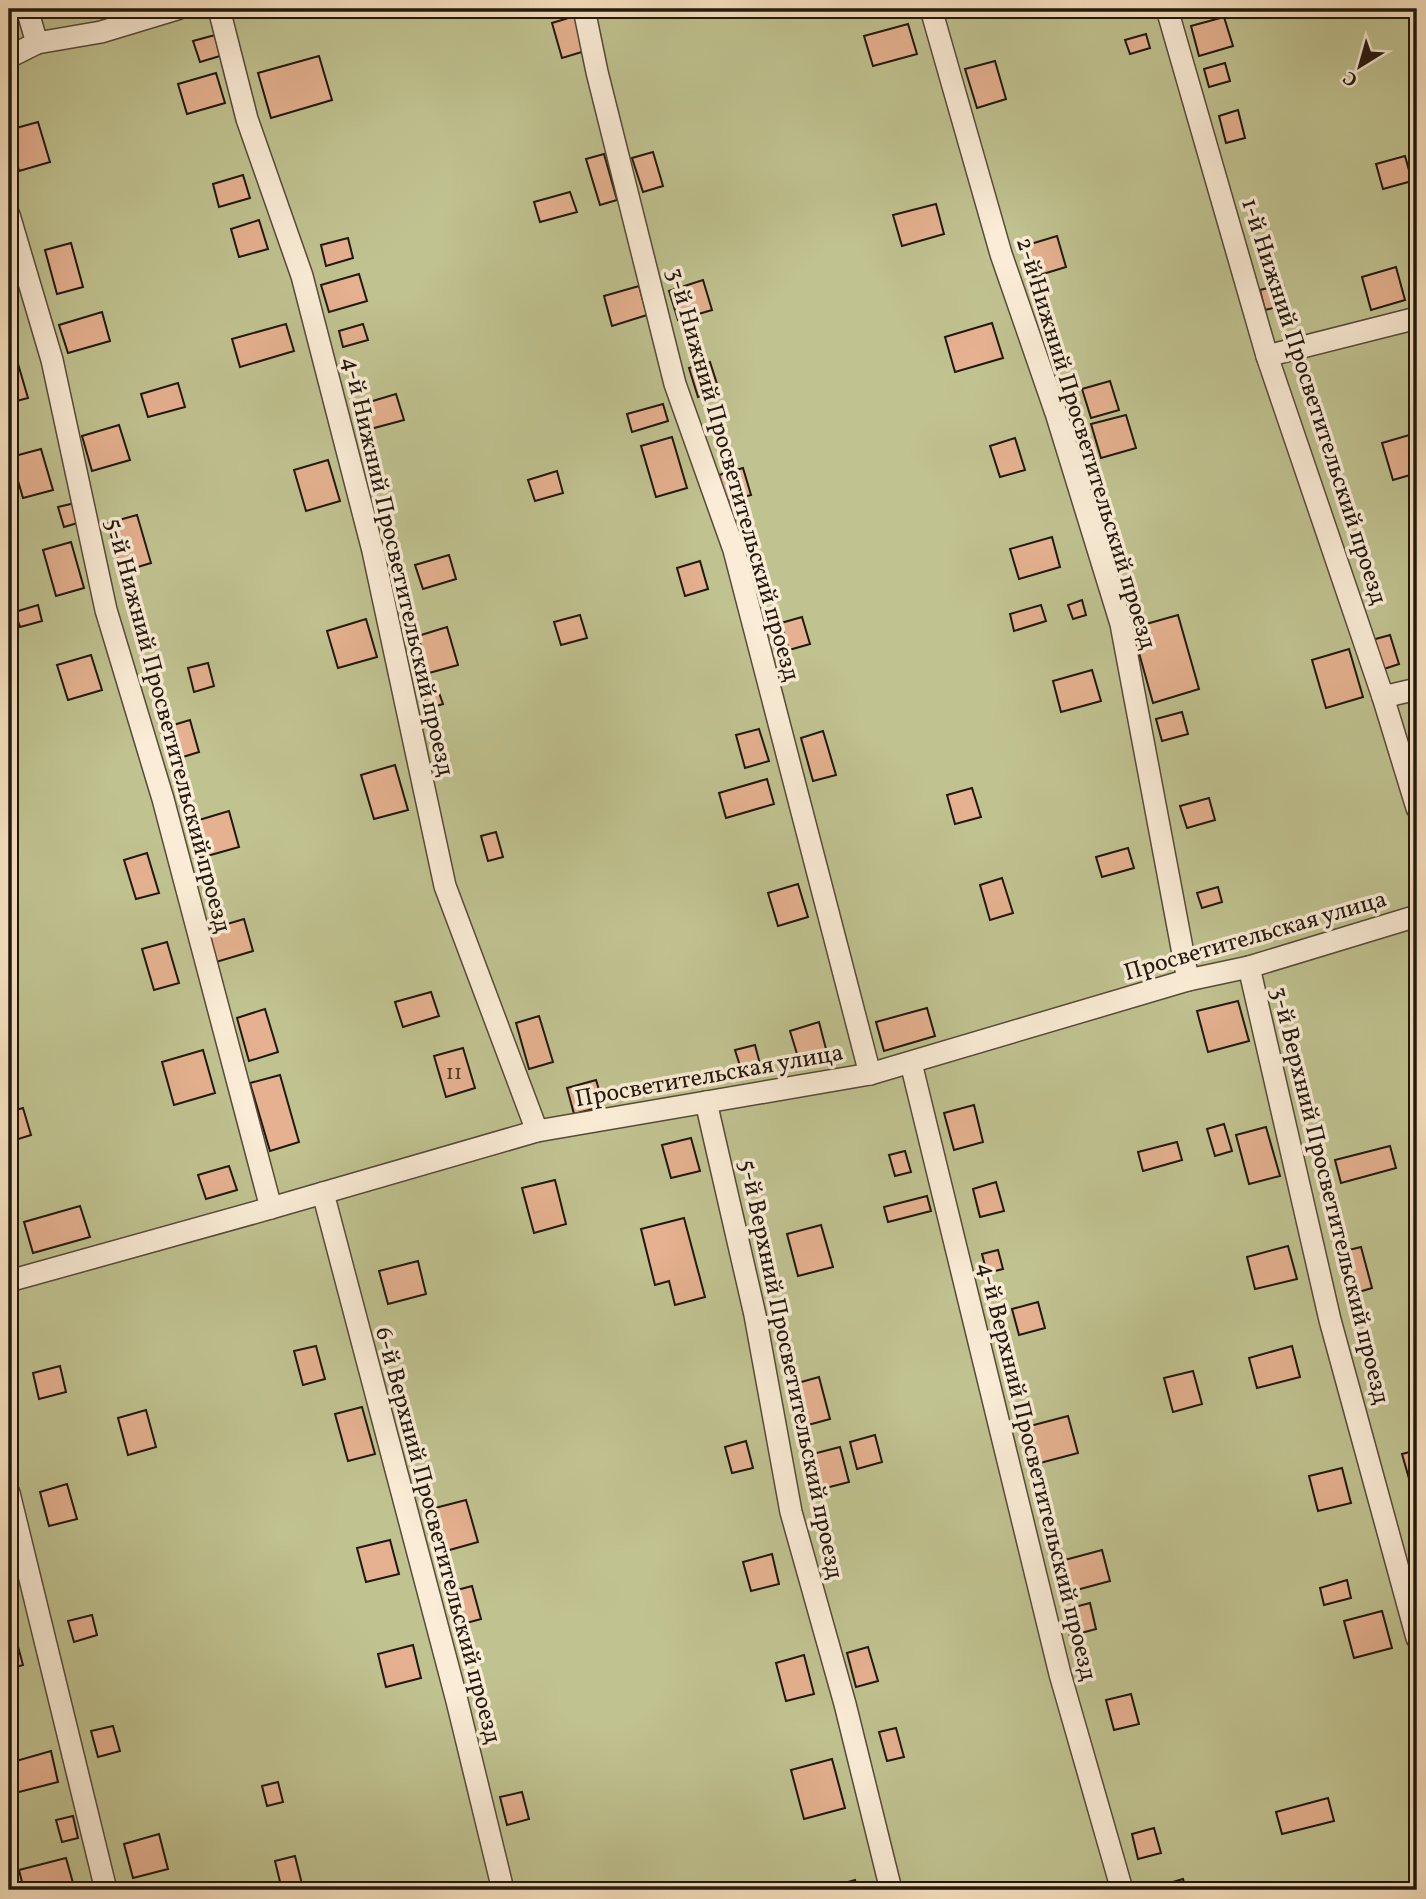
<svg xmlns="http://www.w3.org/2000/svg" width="1426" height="1899" viewBox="0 0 1426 1899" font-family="Vollkorn,serif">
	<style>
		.green { fill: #c0c290; stroke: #706d4f; stroke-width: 2 }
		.building { fill: #e5b190; stroke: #21180e; stroke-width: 2 }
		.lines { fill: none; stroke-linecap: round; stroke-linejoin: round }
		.service-casing { stroke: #564a3a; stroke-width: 24 }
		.service { stroke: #faecd6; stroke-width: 21 }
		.labels { text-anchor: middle; stroke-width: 7; stroke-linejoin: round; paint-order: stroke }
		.number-label { font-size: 21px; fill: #523e2e }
		.street-label { font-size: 24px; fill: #21180e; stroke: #faecd6 }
	</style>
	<rect width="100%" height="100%" fill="#f7e2c0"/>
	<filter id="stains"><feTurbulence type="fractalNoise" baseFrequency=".00286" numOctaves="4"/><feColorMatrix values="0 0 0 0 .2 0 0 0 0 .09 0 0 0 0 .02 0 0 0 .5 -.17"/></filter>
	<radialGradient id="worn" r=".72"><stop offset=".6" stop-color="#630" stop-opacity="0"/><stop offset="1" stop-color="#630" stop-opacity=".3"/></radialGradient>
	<!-- green -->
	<rect class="green" x="9" y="9" width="1408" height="1881"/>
	<!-- building -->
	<g class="building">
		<polygon points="863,9 895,9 866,17"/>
		<polygon points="1392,9 1417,9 1417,11 1395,17"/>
		<polygon points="575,16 585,51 562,58 552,23"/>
		<polygon points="1224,17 1233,46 1199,56 1191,26"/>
		<polygon points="908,24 917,54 873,66 864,36"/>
		<polygon points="1146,34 1150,48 1130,54 1125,40"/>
		<polygon points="215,35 220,56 200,62 193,41"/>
		<polygon points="319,56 332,100 271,118 258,73"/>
		<polygon points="995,61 1006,99 977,108 965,69"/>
		<polygon points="1225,63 1230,81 1209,87 1204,69"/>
		<polygon points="216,73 225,103 187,114 178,84"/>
		<polygon points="1238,110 1245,138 1226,143 1219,116"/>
		<polygon points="38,122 50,162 19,171 9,130"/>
		<polygon points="653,152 663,186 643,192 632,158"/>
		<polygon points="604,154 617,200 600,205 586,159"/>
		<polygon points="1405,156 1412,181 1383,189 1376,164"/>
		<polygon points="243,175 250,198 219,207 213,184"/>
		<polygon points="570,192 577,212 540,222 534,202"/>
		<polygon points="936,204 944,234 902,246 893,215"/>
		<polygon points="259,220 268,249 239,257 231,229"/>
		<polygon points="1057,236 1066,267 1033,277 1024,246"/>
		<polygon points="348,238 353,258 326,266 321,245"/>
		<polygon points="71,243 83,287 57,294 45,250"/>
		<polygon points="1396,267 1405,300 1371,310 1362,277"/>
		<polygon points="359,274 367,301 329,312 321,285"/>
		<polygon points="703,280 712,310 678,320 669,291"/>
		<polygon points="1283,284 1288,304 1265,310 1260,290"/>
		<polygon points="639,286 647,315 612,326 604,296"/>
		<polygon points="102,312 110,341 68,353 59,325"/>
		<polygon points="992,323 1003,358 955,372 945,337"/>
		<polygon points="286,324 294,351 240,367 232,339"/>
		<polygon points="363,324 368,340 343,347 339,331"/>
		<polygon points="16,357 28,398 9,403 9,359"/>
		<polygon points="710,362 719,390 698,397 689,368"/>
		<polygon points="1110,381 1119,410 1091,418 1082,389"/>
		<polygon points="178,383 185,407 148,417 141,394"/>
		<polygon points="396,394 404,420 363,431 356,406"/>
		<polygon points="663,404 668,421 632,432 627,414"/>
		<polygon points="1126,415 1136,448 1101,458 1091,424"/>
		<polygon points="119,425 130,460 92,471 82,436"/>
		<polygon points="1416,433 1417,473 1393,480 1382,443"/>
		<polygon points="672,437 687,488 656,497 641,446"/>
		<polygon points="1015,438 1025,470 1000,477 990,446"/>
		<polygon points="41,449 53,490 23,498 11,457"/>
		<polygon points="328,460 340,501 306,511 294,470"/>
		<polygon points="743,468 751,495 727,501 719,475"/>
		<polygon points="557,471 563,493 535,501 528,480"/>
		<polygon points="75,503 81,522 64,527 58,507"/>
		<polygon points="137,515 151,563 121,572 108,523"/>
		<polygon points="1052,537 1060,567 1019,579 1010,549"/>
		<polygon points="71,542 84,588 56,596 43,550"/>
		<polygon points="449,555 456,579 423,589 415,565"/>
		<polygon points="700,561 708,589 685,596 677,568"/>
		<polygon points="1082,600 1086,615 1073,619 1068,605"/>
		<polygon points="38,605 42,621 20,627 15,612"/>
		<polygon points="1041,605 1046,621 1014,631 1010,614"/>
		<polygon points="580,615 587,638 561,645 554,622"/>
		<polygon points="1178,615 1199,689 1153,703 1132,628"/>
		<polygon points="802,617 810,644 789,650 781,623"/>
		<polygon points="366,619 377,657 338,668 327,631"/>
		<polygon points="447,627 458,665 429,673 418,636"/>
		<polygon points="1390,635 1399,664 1381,670 1372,640"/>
		<polygon points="1349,649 1363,697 1326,708 1312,660"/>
		<polygon points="91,655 102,690 68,700 57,665"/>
		<polygon points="208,663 214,686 194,692 188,668"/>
		<polygon points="1092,670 1101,701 1061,712 1053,681"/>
		<polygon points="438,690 443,704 427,709 423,695"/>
		<polygon points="1182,712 1188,734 1162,741 1156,719"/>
		<polygon points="190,720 199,752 170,761 160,729"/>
		<polygon points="759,729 769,761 745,768 736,735"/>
		<polygon points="823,731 836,775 813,781 801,738"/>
		<polygon points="395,765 408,810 374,819 361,775"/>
		<polygon points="767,779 774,804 726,818 719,793"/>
		<polygon points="972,788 981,817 955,824 947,795"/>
		<polygon points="1209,798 1215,820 1187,828 1180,806"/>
		<polygon points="229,811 239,847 200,858 189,823"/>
		<polygon points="496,832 503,857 488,861 481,836"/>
		<polygon points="1128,848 1134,868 1102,877 1096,857"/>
		<polygon points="147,853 159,893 136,899 124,860"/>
		<polygon points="1002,878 1013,913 990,920 980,885"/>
		<polygon points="798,884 808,917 778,926 768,893"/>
		<polygon points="1218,887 1222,902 1202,908 1197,893"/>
		<polygon points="244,919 253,951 216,962 207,930"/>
		<polygon points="167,942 179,983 154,990 142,949"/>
		<polygon points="431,992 439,1016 403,1027 395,1002"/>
		<polygon points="1238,1001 1249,1041 1208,1052 1197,1011"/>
		<polygon points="927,1008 935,1036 884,1051 876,1022"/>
		<polygon points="265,1009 278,1052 249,1061 237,1018"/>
		<polygon points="539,1016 553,1062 529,1069 516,1023"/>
		<polygon points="819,1022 826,1049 798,1057 790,1031"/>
		<polygon points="755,1045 760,1064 741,1069 735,1050"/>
		<polygon points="463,1048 475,1088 446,1097 434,1056"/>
		<polygon points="203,1050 215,1093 174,1105 162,1062"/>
		<polygon points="280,1075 299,1142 270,1151 250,1083"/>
		<polygon points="596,1080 604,1106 574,1114 567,1088"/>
		<polygon points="974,1105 983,1142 954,1150 944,1113"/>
		<polygon points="23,1108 31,1135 9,1142 9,1112"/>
		<polygon points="1224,1124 1232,1151 1215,1156 1207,1129"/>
		<polygon points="1266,1127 1280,1176 1249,1184 1236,1135"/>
		<polygon points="691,1138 700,1171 671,1178 662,1145"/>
		<polygon points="1177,1142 1182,1160 1143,1171 1138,1152"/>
		<polygon points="1390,1146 1396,1168 1341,1183 1335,1160"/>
		<polygon points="905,1151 911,1172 895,1176 889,1155"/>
		<polygon points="229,1166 237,1190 206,1199 198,1175"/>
		<polygon points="555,1180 566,1224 534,1233 522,1188"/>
		<polygon points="996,1182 1004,1211 980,1217 973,1189"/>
		<polygon points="927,1196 931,1211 888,1222 884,1207"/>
		<polygon points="80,1206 90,1237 33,1253 24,1222"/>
		<polygon points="684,1218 705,1297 675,1305 669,1281 655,1285 641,1229"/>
		<polygon points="821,1225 833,1267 798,1276 787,1234"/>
		<polygon points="1288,1246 1297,1279 1255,1289 1247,1257"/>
		<polygon points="1361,1247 1372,1288 1352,1294 1341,1252"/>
		<polygon points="998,1250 1003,1269 987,1273 982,1254"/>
		<polygon points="418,1261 426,1294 388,1304 379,1271"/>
		<polygon points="1038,1302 1045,1328 1019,1335 1012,1309"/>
		<polygon points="316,1346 325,1379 303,1385 294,1351"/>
		<polygon points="1292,1346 1300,1377 1257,1388 1249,1358"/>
		<polygon points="60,1366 66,1392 39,1399 33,1373"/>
		<polygon points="1193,1371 1202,1404 1173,1412 1164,1378"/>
		<polygon points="819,1377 830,1419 797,1428 787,1386"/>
		<polygon points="362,1407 375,1454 348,1461 335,1414"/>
		<polygon points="146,1410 156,1447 128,1455 118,1418"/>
		<polygon points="1068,1416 1078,1453 1040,1463 1030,1426"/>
		<polygon points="875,1435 882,1462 857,1469 850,1442"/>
		<polygon points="746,1441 753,1468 732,1473 725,1447"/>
		<polygon points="840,1447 849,1482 814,1491 805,1456"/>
		<polygon points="1417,1450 1417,1480 1410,1482 1402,1454"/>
		<polygon points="1342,1468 1351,1503 1318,1511 1309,1476"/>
		<polygon points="67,1484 77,1519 49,1526 40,1492"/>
		<polygon points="466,1500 478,1542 446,1551 435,1508"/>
		<polygon points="390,1540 399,1574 366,1582 357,1548"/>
		<polygon points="1102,1550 1110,1581 1069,1592 1061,1561"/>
		<polygon points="772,1554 779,1584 751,1591 743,1562"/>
		<polygon points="1347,1580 1351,1598 1324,1605 1320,1588"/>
		<polygon points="472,1586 481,1619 455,1626 446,1593"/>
		<polygon points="1090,1603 1096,1629 1070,1636 1063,1610"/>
		<polygon points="1382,1611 1392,1648 1354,1658 1344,1621"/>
		<polygon points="92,1615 97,1635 74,1642 68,1621"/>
		<polygon points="13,1628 23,1665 9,1669 9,1629"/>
		<polygon points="413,1645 421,1678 386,1687 378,1654"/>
		<polygon points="868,1647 878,1681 856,1687 847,1653"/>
		<polygon points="804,1655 814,1694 786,1701 776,1663"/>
		<polygon points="1131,1694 1139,1724 1114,1730 1106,1700"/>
		<polygon points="113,1726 120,1751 98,1757 91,1731"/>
		<polygon points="896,1728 904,1757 887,1761 879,1732"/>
		<polygon points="51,1751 58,1782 11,1794 9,1763"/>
		<polygon points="832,1759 845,1808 804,1819 791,1770"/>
		<polygon points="278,1782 283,1802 267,1806 262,1786"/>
		<polygon points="522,1792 529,1819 507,1825 500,1797"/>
		<polygon points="1328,1798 1334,1821 1282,1834 1276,1812"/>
		<polygon points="73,1816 78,1838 62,1842 56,1820"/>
		<polygon points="1154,1828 1161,1853 1138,1859 1132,1834"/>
		<polygon points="159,1834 168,1869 133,1878 124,1844"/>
		<polygon points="295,1856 302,1884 282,1890 275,1861"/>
		<polygon points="66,1858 75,1890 24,1890 19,1870"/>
		<polygon points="1183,1879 1186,1890 1160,1890 1159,1886"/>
		<polygon points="855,1880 857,1890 827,1890 827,1888"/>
	</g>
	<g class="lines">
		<!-- service casing -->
		<g class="service-casing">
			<g id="service">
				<polyline points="27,9 37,43"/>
				<polyline points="219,9 247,119 302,276 373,551 445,886 537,1131"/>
				<polyline points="584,9 597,72 675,384 734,550 870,1074"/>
				<polyline points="931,9 1001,254 1056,413 1121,624 1188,980"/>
				<polyline points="1167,9 1267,356 1383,697 1417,808"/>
				<polyline points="9,57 37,43 101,32 177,9"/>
				<polyline points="9,215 52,360 106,610 163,799 271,1208"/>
				<polyline points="1267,356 1417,318"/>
				<polyline points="1383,697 1417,689"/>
				<polyline points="1249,967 1330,1320 1417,1638"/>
				<polyline points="911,1063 1060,1674 1122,1890"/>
				<polyline points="706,1102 755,1315 791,1512 845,1704 891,1890"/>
				<polyline points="323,1193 457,1701 503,1890"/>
				<polyline points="9,1281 271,1208 537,1131 870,1074 1188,980 1249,967 1417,916"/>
				<polyline points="9,1493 106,1890"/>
			</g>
		</g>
		<!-- service -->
		<use href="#service" class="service"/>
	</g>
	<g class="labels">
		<!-- number labels -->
		<g class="number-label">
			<text x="454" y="1079">11</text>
		</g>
		<!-- street labels -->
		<g class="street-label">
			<text transform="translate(1315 401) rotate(72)" y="8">1-й Нижний Просветительский проезд</text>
			<text transform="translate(1087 443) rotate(73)" y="8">2-й Нижний Просветительский проезд</text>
			<text transform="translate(734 474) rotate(74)" y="8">3-й Нижний Просветительский проезд</text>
			<text transform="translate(399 566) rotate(77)" y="8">4-й Нижний Просветительский проезд</text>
			<text transform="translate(169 725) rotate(75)" y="8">5-й Нижний Просветительский проезд</text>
			<text transform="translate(1255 935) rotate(-16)" y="8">Просветительская улица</text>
			<text transform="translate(709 1075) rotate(-10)" y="8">Просветительская улица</text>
			<text transform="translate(1331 1195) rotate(76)" y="8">3-й Верхний Просветительский проезд</text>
			<text transform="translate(792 1369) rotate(78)" y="8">5-й Верхний Просветительский проезд</text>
			<text transform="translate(1038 1471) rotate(76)" y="8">4-й Верхний Просветительский проезд</text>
			<text transform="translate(439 1535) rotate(75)" y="8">6-й Верхний Просветительский проезд</text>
		</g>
	</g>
	<!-- margin -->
	<rect width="1426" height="1899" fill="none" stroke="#f7e2c0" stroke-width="35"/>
	<rect x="10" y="10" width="1405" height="1878" fill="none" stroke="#21180e" stroke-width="3.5"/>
	<rect x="18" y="18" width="1391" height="1864" fill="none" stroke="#21180e" stroke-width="2"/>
	<!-- north arrow -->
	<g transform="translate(1360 66) rotate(217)" stroke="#faecd6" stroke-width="5" paint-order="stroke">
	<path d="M0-5L12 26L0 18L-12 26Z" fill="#21180e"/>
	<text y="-10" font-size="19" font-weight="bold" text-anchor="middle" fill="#21180e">С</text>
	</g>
	<rect width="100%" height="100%" filter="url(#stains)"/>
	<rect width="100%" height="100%" fill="url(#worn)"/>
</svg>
